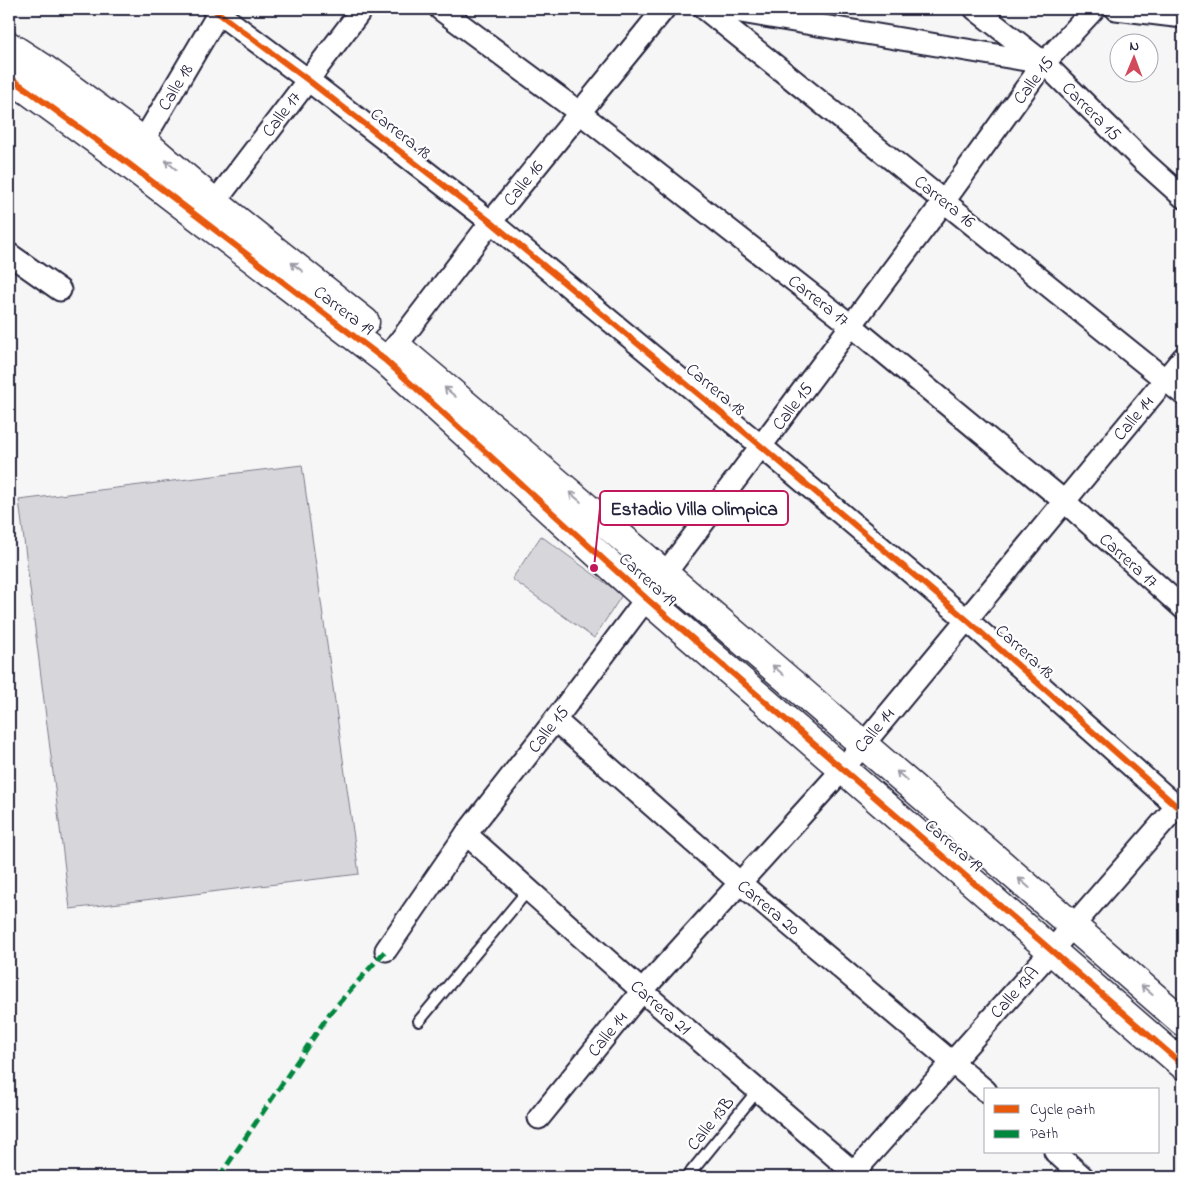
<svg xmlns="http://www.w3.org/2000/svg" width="1192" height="1186" viewBox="0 0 1192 1186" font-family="'Indie Flower',sans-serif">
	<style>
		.park { fill: #d7d7db; stroke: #7c7c8b }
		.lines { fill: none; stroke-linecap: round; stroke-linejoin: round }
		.lane-casing { stroke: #22223b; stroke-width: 14 }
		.street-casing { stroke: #22223b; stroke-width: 25 }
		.secondary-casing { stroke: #22223b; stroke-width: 31 }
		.lane { stroke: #fff; stroke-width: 10 }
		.street { stroke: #fff; stroke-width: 21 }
		.secondary { stroke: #fff; stroke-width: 28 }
		.quiet { stroke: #00873e; stroke-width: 5; stroke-dasharray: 10 5; stroke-linecap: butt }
		.cycleway-casing { stroke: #fff; stroke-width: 9 }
		.cycleway { stroke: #e8590c; stroke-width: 6 }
		.oneway { stroke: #9c9ca7 }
		.labels { text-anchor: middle; stroke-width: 4.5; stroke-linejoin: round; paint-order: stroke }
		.street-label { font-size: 18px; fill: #22223b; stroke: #fff }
		.leader { fill: none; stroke: #c2185b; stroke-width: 2 }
		.callout-dot { fill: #c2185b; stroke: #fff; stroke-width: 2 }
		.callout { fill: #fff; stroke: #c2185b; stroke-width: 2 }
		.callout-label { font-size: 19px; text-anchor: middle; font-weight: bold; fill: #22223b }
	</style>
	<rect width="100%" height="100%" fill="#f6f6f7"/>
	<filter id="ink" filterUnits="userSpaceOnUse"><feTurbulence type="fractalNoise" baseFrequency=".02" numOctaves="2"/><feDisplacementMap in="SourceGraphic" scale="10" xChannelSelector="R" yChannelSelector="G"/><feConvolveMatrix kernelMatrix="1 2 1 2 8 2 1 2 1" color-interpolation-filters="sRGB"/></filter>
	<g filter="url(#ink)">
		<!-- park -->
		<g class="park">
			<polygon points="302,465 359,874 70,909 19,500"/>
			<polygon points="541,536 622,595 594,638 512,579"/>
		</g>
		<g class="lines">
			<!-- lane casing -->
			<g class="lane-casing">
				<g id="lane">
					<polyline points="419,1021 529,889"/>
					<polyline points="687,1177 758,1090"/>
				</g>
			</g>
			<!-- street casing -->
			<g class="street-casing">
				<g id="street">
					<polyline points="213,9 308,80 491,222 761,446 967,620 1183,812"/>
					<polyline points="440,9 580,113 852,326 1064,501 1183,608"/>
					<polyline points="705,9 1183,394"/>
					<polyline points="723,9 1044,63"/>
					<polyline points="975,9 1044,63 1144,162 1183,197"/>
					<polyline points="1116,9 1183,17"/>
					<polyline points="136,153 221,9"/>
					<polyline points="206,214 362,9"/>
					<polyline points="9,254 60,290"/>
					<polyline points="386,359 491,222 664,9"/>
					<polyline points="555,720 739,882 986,1091"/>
					<polyline points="466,834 642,991 859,1177"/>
					<polyline points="386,950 466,834 555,720 761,446 945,200 1044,63 1094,9"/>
					<polyline points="539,1118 642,991 843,769 1183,358"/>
					<polyline points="1055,1152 1083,1177"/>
					<polyline points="850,1177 1052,950 1177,806"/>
				</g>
			</g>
			<!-- secondary casing -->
			<g class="secondary-casing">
				<g id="secondary">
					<polyline points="9,46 43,68 143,141 214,202 365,322"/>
					<polyline points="9,77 29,91 129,164 385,360 647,599 1183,1065"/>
					<path d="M401,350C664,572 924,796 1183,1022"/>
				</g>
			</g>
			<!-- lane -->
			<use href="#lane" class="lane"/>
			<!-- street -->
			<use href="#street" class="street"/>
			<!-- secondary -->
			<use href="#secondary" class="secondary"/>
			<!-- quiet -->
			<polyline class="quiet" points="219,1177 330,1013 386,950"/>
			<!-- cycleway casing -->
			<g class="cycleway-casing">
				<g id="cycleway">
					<polyline points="213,9 308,80 491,222 761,446 967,620 1183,812"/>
					<polyline points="9,77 29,91 129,164 385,360 647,599 1183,1065"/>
				</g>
			</g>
			<!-- cycleway -->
			<use href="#cycleway" class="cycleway"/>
		</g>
		<!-- one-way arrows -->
		<defs><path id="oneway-shaft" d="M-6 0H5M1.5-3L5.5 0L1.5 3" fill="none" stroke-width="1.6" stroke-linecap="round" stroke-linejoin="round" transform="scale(1.25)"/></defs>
		<g class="oneway">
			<use href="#oneway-shaft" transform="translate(171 165) rotate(-139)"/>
			<use href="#oneway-shaft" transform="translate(297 267) rotate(-142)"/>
			<use href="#oneway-shaft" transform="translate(450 392) rotate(-140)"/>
			<use href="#oneway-shaft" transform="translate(575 497) rotate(-140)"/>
			<use href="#oneway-shaft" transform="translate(778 670) rotate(-139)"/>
			<use href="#oneway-shaft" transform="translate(902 776) rotate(-139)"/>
			<use href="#oneway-shaft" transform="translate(1024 883) rotate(-139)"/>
			<use href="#oneway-shaft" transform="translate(1147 990) rotate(-139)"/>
		</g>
	</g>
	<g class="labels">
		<!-- street labels -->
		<g class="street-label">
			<text transform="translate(1033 80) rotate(-53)" y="6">Calle 15</text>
			<text transform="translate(175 87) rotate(-59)" y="6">Calle 18</text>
			<text transform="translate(1092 111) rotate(45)" y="6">Carrera 15</text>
			<text transform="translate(281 114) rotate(-53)" y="6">Calle 17</text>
			<text transform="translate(401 133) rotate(38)" y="6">Carrera 18</text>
			<text transform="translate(523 183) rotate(-51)" y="6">Calle 16</text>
			<text transform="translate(945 201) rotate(39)" y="6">Carrera 16</text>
			<text transform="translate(819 300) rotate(38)" y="6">Carrera 17</text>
			<text transform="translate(344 310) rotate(37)" y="6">Carrera 19</text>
			<text transform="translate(716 389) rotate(40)" y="6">Carrera 18</text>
			<text transform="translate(792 406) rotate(-53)" y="6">Calle 15</text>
			<text transform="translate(1133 418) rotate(-50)" y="6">Calle 14</text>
			<text transform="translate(1129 560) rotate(42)" y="6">Carrera 17</text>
			<text transform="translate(648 579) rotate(42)" y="6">Carrera 19</text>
			<text transform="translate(1025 651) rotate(42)" y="6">Carrera 18</text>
			<text transform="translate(548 729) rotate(-52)" y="6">Calle 15</text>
			<text transform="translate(874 730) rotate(-50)" y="6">Calle 14</text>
			<text transform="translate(954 845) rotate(41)" y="6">Carrera 19</text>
			<text transform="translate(769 907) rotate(40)" y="6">Carrera 20</text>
			<text transform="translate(1014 992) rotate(-48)" y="6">Calle 13A</text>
			<text transform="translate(661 1007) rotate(41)" y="6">Carrera 21</text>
			<text transform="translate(607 1034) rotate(-51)" y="6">Calle 14</text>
			<text transform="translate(710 1123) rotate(-51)" y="6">Calle 13B</text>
		</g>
	</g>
	<!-- callouts -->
	<path class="leader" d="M594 568L600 508"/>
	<circle class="callout-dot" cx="594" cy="568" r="5"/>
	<rect class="callout" x="600" y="491" width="188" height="34" rx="5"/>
	<g class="callout-label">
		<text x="694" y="515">Estadio Villa Olimpica</text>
	</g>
	<!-- margin -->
	<rect width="1192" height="1186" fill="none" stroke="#fff" stroke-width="30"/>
	<rect x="15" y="15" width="1162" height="1156" fill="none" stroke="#22223b" stroke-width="2" filter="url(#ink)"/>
	<!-- legend -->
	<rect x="984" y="1088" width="175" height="65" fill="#ffffff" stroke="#a7a7b1"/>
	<rect x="994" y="1105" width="25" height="8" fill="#e8590c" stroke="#a7a7b1"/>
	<text x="1030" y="1114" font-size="15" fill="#22223b">Cycle path</text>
	<rect x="994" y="1130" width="25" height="8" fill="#00873e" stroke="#a7a7b1"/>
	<text x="1030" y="1138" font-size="15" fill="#22223b">Path</text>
	<!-- north arrow -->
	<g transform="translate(1134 58) rotate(1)"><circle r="24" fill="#ffffff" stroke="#a7a7b1"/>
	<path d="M0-4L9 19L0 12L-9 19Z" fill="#d1495b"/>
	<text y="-8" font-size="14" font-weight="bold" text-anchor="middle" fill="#22223b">N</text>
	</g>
</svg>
